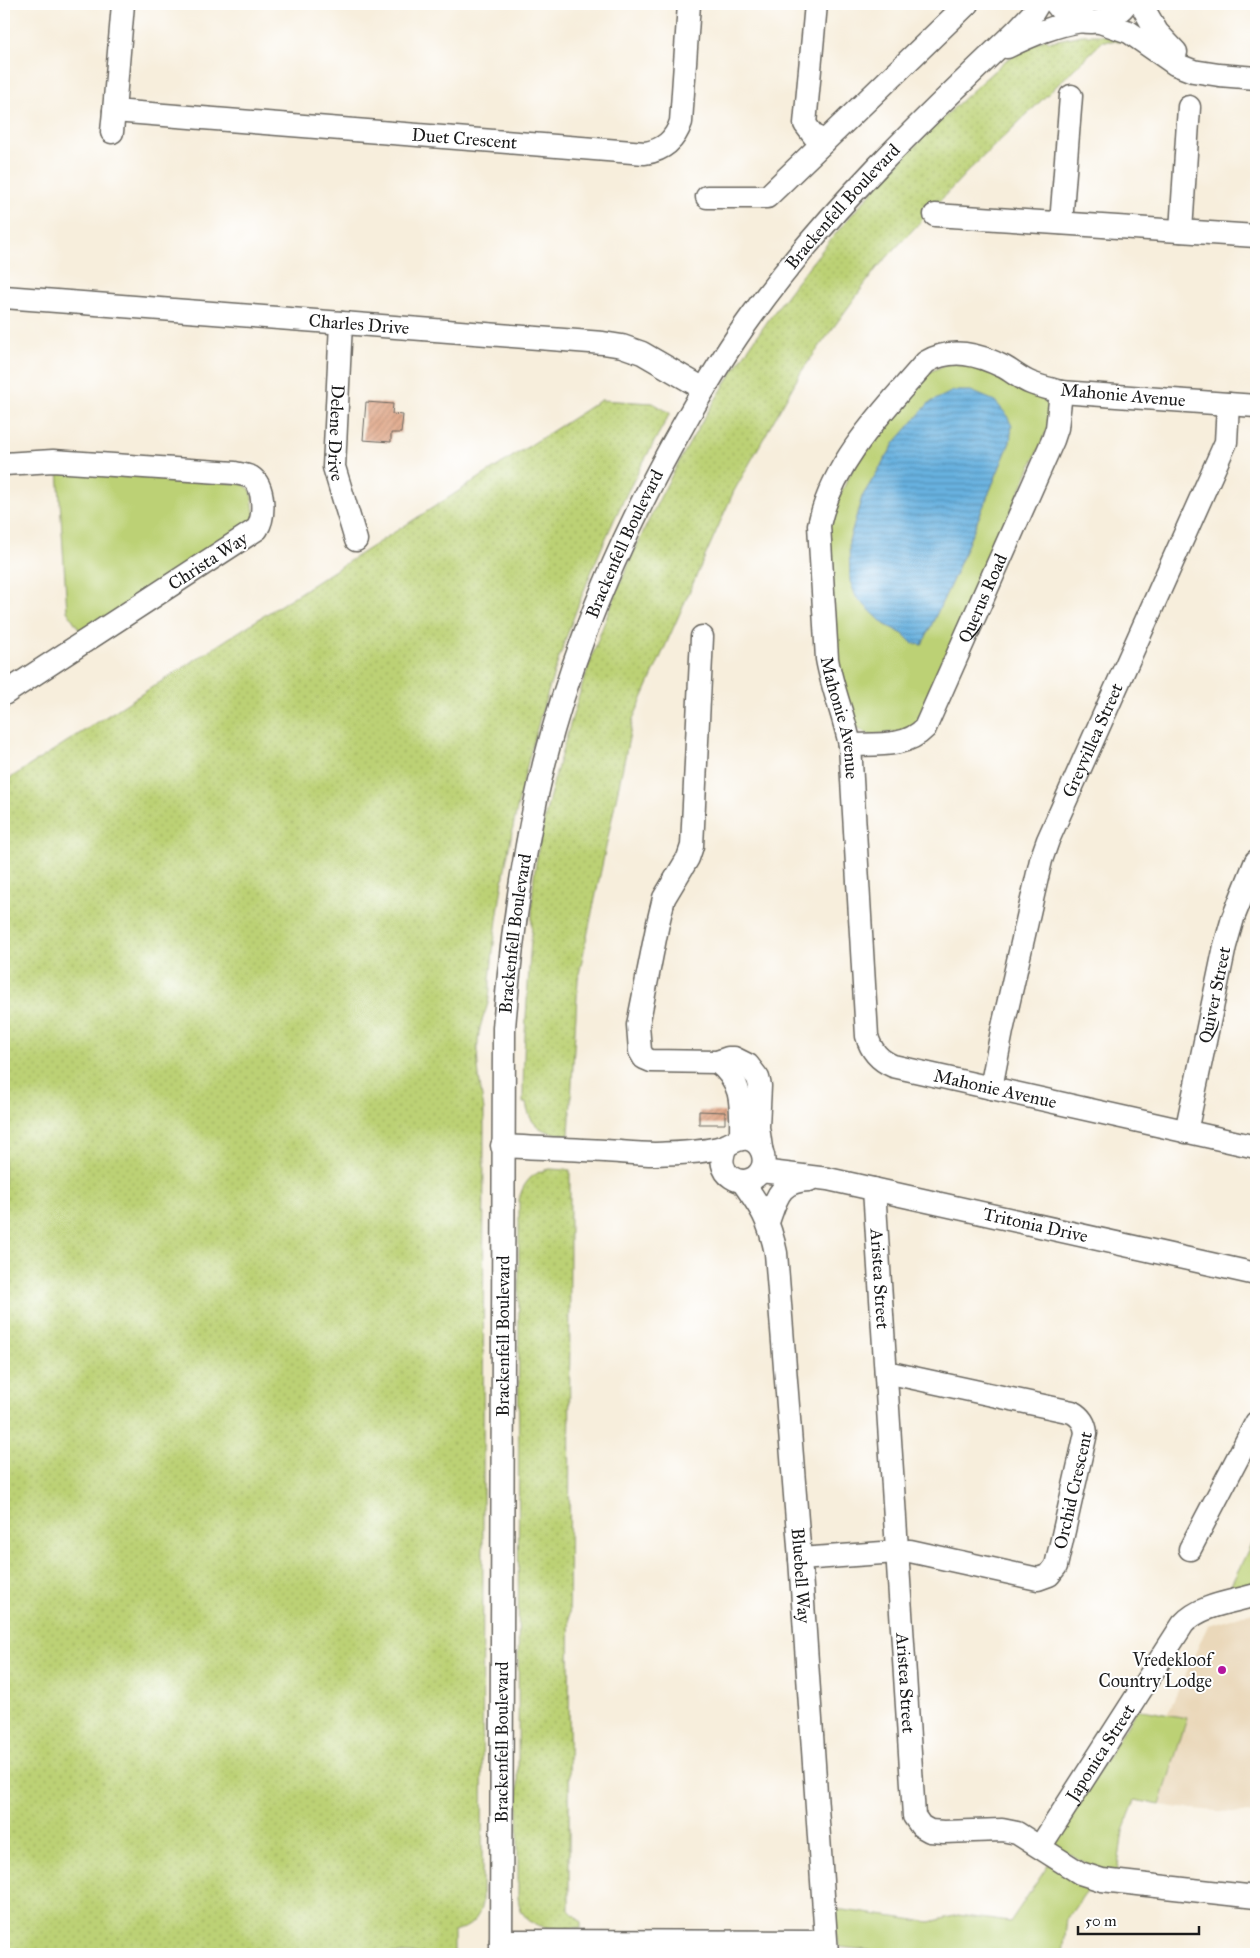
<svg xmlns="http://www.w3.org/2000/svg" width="1260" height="1958" viewBox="0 0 1260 1958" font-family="'IM FELL Great Primer',serif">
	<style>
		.built { fill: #ead8ba }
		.grass { fill: url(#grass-dots); stroke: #6c7648 }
		.park { fill: #bcd174; stroke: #6c7648; fill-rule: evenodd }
		.water { fill: url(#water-rules); stroke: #42667e }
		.building { fill: url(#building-hatch) }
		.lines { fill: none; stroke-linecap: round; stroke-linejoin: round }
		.minor-casing { stroke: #69665f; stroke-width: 25 }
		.minor { stroke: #fff; stroke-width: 22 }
		.poi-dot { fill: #b5179e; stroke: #fff; stroke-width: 2 }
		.labels { text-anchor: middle; stroke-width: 4; stroke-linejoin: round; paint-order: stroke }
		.street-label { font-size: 18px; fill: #1c1c1c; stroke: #fff }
		.poi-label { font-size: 18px; fill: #1c1c1c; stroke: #fff; text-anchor: end }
	</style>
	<defs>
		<pattern id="grass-dots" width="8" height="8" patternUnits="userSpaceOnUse" patternTransform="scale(1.25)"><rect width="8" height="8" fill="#bcd174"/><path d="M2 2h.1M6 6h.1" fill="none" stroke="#a1b364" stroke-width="1.8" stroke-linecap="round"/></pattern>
		<pattern id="water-rules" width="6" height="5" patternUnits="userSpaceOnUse" patternTransform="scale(1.25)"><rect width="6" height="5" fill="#67b1df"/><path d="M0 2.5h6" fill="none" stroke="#548fb4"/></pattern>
		<pattern id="building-hatch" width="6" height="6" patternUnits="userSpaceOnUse" patternTransform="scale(1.25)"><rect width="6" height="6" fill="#dfa382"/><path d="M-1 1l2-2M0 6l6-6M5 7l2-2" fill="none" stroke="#b4846a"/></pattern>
	</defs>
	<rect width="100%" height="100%" fill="#fff"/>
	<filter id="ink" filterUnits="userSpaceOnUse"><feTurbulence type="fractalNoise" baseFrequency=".02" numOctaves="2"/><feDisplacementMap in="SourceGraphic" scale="10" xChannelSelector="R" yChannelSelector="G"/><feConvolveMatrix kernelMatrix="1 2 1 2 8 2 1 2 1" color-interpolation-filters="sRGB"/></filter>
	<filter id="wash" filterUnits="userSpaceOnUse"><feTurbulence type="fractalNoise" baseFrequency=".0096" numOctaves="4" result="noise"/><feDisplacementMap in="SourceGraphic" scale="20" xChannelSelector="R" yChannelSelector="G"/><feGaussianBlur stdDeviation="1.12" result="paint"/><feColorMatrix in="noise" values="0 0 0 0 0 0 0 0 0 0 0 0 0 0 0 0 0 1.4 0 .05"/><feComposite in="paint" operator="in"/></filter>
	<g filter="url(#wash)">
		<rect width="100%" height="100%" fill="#f7eedc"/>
		<!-- built -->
		<polygon class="built" points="1256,1611 1256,1814 1179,1808 1160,1805 1187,1718 1167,1715 1208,1625"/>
		<!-- grass -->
		<g class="grass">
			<path d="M1082,35H1101L1119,39L1121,41H1103L966,173L876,269L801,372L734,491L633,719L578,979L569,1135C545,1133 530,1129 526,1103H523C523,1052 527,1003 530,954C533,928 531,902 534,876C541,825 555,774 570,725C646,463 801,240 1005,61L1019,52L1046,38L1048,42Z"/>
			<path d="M601,400L653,403L670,413C651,448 631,483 614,520C547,666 505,821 490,980C490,988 490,996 488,1003C486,1011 482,1019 480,1028C474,1055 480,1084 484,1110L482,1903C479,1920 470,1927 454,1932V1952L465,1954H4V782Z"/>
			<path d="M549,1169L570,1170L569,1910L581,1922V1928C555,1928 522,1933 518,1898L519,1200C522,1184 532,1172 549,1169Z"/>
		</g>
		<!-- park -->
		<g class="park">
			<path d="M949,363L977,366L1040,396L1049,407L1051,421L913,730L869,735L858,728L855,723L840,685L826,524L860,454L921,376ZM896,441L1010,442L955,575L922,645L912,643L903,634L884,624L849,541L862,497Z"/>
			<polygon points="58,469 243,484 251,490 255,518 83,635 67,611"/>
			<polygon points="1256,1534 1256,1587 1231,1594 1229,1589"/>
			<polygon points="1137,1709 1187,1718 1160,1805 1135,1800 1123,1831 1117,1873 1092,1867 1056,1846 1055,1843"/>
			<polygon points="1049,1864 1090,1886 1067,1919 1063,1954 903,1954 839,1947 834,1927 832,1910 843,1910 930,1922 958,1915 1010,1922"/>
		</g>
		<!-- water -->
		<polygon class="water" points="953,391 971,391 995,401 1006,414 1012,426 1010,442 955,575 922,645 912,643 903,634 884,624 856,597 850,581 849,541 862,497 896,441 929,403"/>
		<g id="blocks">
			<!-- building -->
			<g class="building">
				<polygon points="366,402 393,404 392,414 403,415 401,433 391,433 391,442 363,440"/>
				<polygon points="699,1111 725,1112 725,1124 699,1124"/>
			</g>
		</g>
	</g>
	<g filter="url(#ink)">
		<use href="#blocks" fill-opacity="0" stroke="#69665f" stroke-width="1"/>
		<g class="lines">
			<!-- minor casing -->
			<g class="minor-casing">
				<g id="minor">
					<path id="s1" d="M123,4L114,111L645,153C664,150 675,140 681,122L689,4"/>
					<polyline points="816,4 805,124 814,136 825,141"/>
					<path d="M1056,4C1074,29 1108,27 1126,4"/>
					<polyline points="1141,4 1157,32 1176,52"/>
					<polyline points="1100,22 1129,32 1175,64 1193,71 1219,75 1256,78"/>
					<path d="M1007,47C1032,35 1055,25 1082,21"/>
					<polyline points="112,132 114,111"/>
					<polyline points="707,197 767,197 967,4"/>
					<polyline points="935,215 1256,236"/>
					<polyline points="1061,223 1071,96"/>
					<polyline points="1181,231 1189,107"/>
					<path id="s2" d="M4,297L603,343L622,346L642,353L704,389"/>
					<path id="s3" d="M341,323L334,467L356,540"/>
					<path id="s4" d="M1256,406L1061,392C1051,389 1041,387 1031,383C1021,379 1013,372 1004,367C978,354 952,347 926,362C884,410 833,461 819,525L827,659C832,688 844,716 850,745L867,1036C871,1051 879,1060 893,1066L1256,1147"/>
					<path d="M4,464L53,461L235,473C240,474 246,475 251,477C265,486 265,517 257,529L4,694"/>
					<polyline points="702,637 692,846 688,858 664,898 658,923 638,1025 640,1051 644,1058 651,1061 717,1062 728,1058 734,1058 748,1065 758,1078 760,1086 758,1127 761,1148"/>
					<path id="s5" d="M850,745C876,744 906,748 925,728L1053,440L1057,428L1061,392"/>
					<path d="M717,1062C745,1083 741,1108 741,1139"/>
					<path id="s6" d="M991,1088L1002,1031L1041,860L1048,840L1226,442L1228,404"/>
					<path id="s7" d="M1186,1132L1225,946L1233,918L1256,861"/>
					<path d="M502,1146C537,1148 571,1149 605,1151C622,1152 638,1154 655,1154C675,1153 709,1153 727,1145C734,1142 739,1137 748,1139C762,1142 768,1161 760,1172C745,1193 710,1174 727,1145"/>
					<path id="s8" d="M761,1171L828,1179L1256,1274"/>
					<path id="s9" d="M742,1181C761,1208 769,1219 776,1253L800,1559L827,1954"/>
					<path id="s10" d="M874,1189L914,1816L921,1826L930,1831L944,1832L1002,1830L1017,1833L1080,1873L1102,1880L1256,1897"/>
					<path d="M768,1222C777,1197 779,1181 809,1180"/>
					<polyline points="1190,1549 1256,1423"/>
					<path id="s11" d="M800,1559L910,1551L1038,1579L1049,1575L1056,1566L1086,1433C1085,1423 1081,1417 1072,1412L886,1372"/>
					<path id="s12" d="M1040,1847L1183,1624C1200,1605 1232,1602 1256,1595"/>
					<polyline points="501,1941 825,1942"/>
					<path id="s13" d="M501,1954L504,1028C511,939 523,851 544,764C574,645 624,529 685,422C706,385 728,348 753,314C829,209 923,119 1017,30L1032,14L1038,4"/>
				</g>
			</g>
			<!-- minor -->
			<use href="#minor" class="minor"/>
		</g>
	</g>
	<!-- markers -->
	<circle class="poi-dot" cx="1222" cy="1670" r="5"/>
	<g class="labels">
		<!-- street labels -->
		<g class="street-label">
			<text dy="6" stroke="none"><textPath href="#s1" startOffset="459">Duet Crescent</textPath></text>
			<text dy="6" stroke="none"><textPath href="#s13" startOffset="1832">Brackenfell Boulevard</textPath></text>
			<text dy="6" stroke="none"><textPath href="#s2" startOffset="356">Charles Drive</textPath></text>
			<text transform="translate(1123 395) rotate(5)" y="6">Mahonie Avenue</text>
			<text dy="6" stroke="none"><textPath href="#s3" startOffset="110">Delene Drive</textPath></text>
			<text dy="6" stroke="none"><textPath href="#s13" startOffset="1428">Brackenfell Boulevard</textPath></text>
			<text transform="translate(208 561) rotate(-33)" y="6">Christa Way</text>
			<text dy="6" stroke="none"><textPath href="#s5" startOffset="221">Querus Road</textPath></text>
			<text dy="6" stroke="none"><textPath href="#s4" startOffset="732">Mahonie Avenue</textPath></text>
			<text dy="6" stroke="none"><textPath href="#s6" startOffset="364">Greyvillea Street</textPath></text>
			<text dy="6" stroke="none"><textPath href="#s13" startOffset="1021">Brackenfell Boulevard</textPath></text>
			<text dy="6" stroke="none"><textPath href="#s7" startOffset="140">Quiver Street</textPath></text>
			<text dy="6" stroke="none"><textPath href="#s4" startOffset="1198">Mahonie Avenue</textPath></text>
			<text dy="6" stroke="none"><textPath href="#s8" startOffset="280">Tritonia Drive</textPath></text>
			<text dy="6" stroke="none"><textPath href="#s10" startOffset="90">Aristea Street</textPath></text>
			<text dy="6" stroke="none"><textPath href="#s13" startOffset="618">Brackenfell Boulevard</textPath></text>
			<text dy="6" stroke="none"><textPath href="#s11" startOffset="342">Orchid Crescent</textPath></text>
			<text dy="6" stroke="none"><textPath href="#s9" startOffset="404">Bluebell Way</textPath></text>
			<text dy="6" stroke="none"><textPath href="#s10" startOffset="495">Aristea Street</textPath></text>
			<text dy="6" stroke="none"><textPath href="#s13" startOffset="212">Brackenfell Boulevard</textPath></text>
			<text dy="6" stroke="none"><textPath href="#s12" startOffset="112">Japonica Street</textPath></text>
		</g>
		<!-- poi labels -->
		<g class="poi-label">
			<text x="1212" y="1666">Vredekloof<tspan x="1212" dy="21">Country Lodge</tspan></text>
		</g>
	</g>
	<!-- margin -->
	<rect width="1260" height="1958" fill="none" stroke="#fff" stroke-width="20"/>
	<!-- scale -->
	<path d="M1078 1926v8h121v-8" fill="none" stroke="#1c1c1c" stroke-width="2.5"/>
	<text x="1085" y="1926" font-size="15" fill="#1c1c1c" stroke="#ffffff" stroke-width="4" paint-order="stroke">50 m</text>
</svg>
